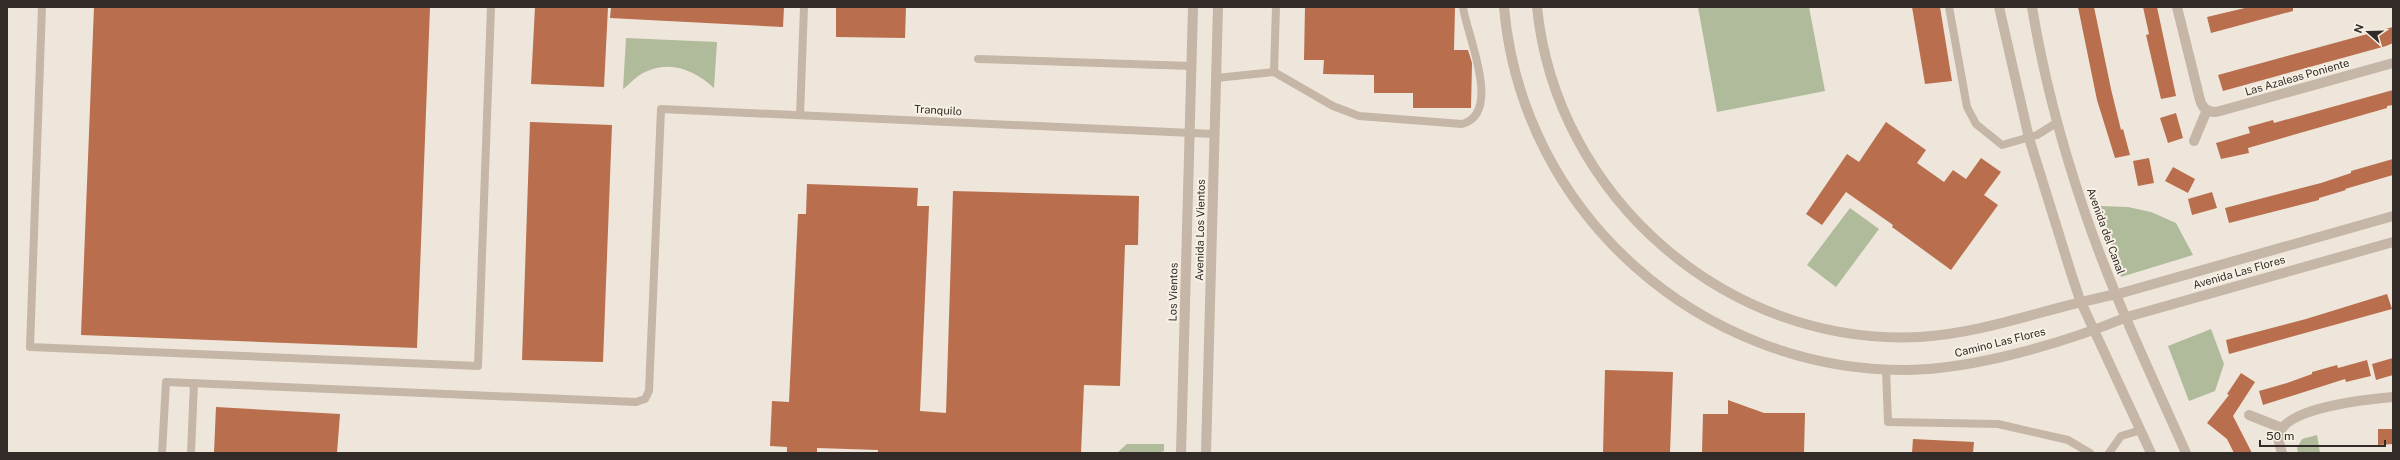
<svg xmlns="http://www.w3.org/2000/svg" width="2400" height="460" viewBox="0 0 2400 460" font-family="'Public Sans',sans-serif">
	<style>
		.green { fill: #afbb9b }
		.building { fill: #b96e4d }
		.lines { fill: none; stroke-linecap: round; stroke-linejoin: round }
		.service { stroke: #c5b6a7; stroke-width: 8 }
		.minor { stroke: #c5b6a7; stroke-width: 10 }
		.tertiary { stroke: #c5b6a7; stroke-width: 10 }
		.labels { text-anchor: middle; stroke-width: 4; stroke-linejoin: round; paint-order: stroke }
		.street-label { font-size: 11px; fill: #322b27; stroke: #f7f0e5 }
	</style>
	<rect width="100%" height="100%" fill="#eee6da"/>
	<!-- green -->
	<g class="green">
		<polygon points="1698,7 1809,7 1825,91 1717,112"/>
		<path d="M626,38L717,42L714,88C694,70 671,60 645,72C637,75 630,84 623,89Z"/>
		<polygon points="2100,206 2128,207 2151,212 2176,223 2193,255 2121,277"/>
		<polygon points="1850,208 1879,229 1836,287 1807,265"/>
		<polygon points="2211,329 2224,364 2215,391 2189,401 2168,346"/>
		<polygon points="2317,435 2320,453 2298,453 2297,448 2302,439"/>
		<polygon points="1127,444 1164,444 1164,451 1158,453 1117,453"/>
	</g>
	<!-- building -->
	<g class="building">
		<polygon points="94,7 430,7 417,348 81,335"/>
		<polygon points="535,7 608,7 604,87 531,84"/>
		<polygon points="611,7 784,7 783,27 610,18"/>
		<polygon points="836,7 906,7 905,38 836,37"/>
		<polygon points="1305,7 1455,7 1454,50 1468,50 1472,63 1471,108 1413,108 1413,93 1374,93 1374,75 1323,74 1324,60 1304,60"/>
		<polygon points="1912,7 1940,7 1952,81 1925,84"/>
		<polygon points="2078,7 2094,7 2111,89 2121,130 2123,129 2130,155 2115,158 2097,100"/>
		<polygon points="2143,7 2157,7 2176,96 2161,99 2146,35 2149,34"/>
		<polygon points="2249,7 2293,7 2293,11 2211,33 2207,17"/>
		<polygon points="2393,27 2393,43 2386,46 2223,91 2218,75"/>
		<polygon points="2393,90 2393,105 2387,106 2387,108 2248,148 2249,153 2221,159 2216,143 2250,133 2248,127 2273,120 2274,123"/>
		<polygon points="2176,113 2183,138 2168,143 2160,118"/>
		<polygon points="530,122 612,125 603,362 522,360"/>
		<polygon points="1886,122 1926,150 1917,163 1944,182 1953,170 1966,179 1981,158 2001,172 1984,195 1998,205 1951,270 1892,227 1893,225 1846,192 1822,225 1806,214 1847,154 1859,162"/>
		<polygon points="2149,158 2154,183 2138,186 2133,161"/>
		<polygon points="2393,159 2393,175 2345,189 2346,190 2319,198 2319,200 2229,223 2225,208 2321,183 2351,173 2351,171"/>
		<polygon points="2173,167 2195,179 2188,193 2165,181"/>
		<polygon points="807,184 918,188 917,206 929,206 920,411 946,413 953,191 1139,196 1138,245 1125,245 1120,386 1084,385 1081,453 878,453 878,450 817,448 817,453 787,453 787,447 770,446 772,401 789,402 798,214 806,214"/>
		<polygon points="2212,192 2217,208 2192,215 2188,199"/>
		<polygon points="2387,294 2392,309 2229,354 2226,340 2306,319"/>
		<polygon points="2393,358 2393,375 2376,380 2372,364"/>
		<polygon points="2367,360 2371,376 2346,382 2345,379 2263,405 2259,391 2287,383 2312,374 2312,372 2337,365 2338,368"/>
		<polygon points="1605,370 1673,372 1670,453 1603,453"/>
		<polygon points="2241,373 2255,382 2233,416 2252,453 2234,453 2227,439 2207,423 2229,395 2227,394"/>
		<polygon points="1728,400 1764,413 1805,413 1804,453 1702,453 1703,414 1728,414"/>
		<polygon points="216,407 340,414 337,453 214,453"/>
		<polygon points="2378,429 2393,429 2393,444 2378,445"/>
		<polygon points="1913,439 1974,442 1973,453 1912,453"/>
	</g>
	<g class="lines">
		<!-- service -->
		<g class="service">
			<polyline points="42,7 30,347 478,366 491,7"/>
			<path d="M1276,7L1274,72L1333,106L1359,116L1462,124C1503,113 1467,36 1463,7"/>
			<polyline points="1949,7 1967,107 1976,124 2002,145 2037,135 2058,122"/>
			<polyline points="978,59 1191,66"/>
			<polyline points="1216,78 1274,72"/>
			<polyline points="800,115 804,7"/>
			<polyline points="1886,369 1888,422 1998,424 2068,440 2090,453"/>
			<polyline points="162,453 166,382 636,402 645,399 649,391 661,109 1214,134"/>
			<polyline points="191,453 194,383"/>
			<polyline points="2109,453 2121,436 2141,430"/>
		</g>
		<!-- minor -->
		<g class="minor">
			<path d="M2177,7L2200,100C2203,110 2210,114 2220,111L2393,63"/>
			<polyline points="2194,141 2207,110"/>
			<polyline points="2249,415 2282,428"/>
			<polyline points="1181,453 1193,7"/>
			<polyline points="1206,453 1218,7"/>
			<path d="M2282,453C2280,446 2277,439 2280,432C2290,407 2369,399 2393,397"/>
		</g>
		<!-- tertiary -->
		<g class="tertiary">
			<path d="M1504,7C1522,214 1701,371 1907,370C1975,369 2064,343 2127,317L2393,242"/>
			<path d="M1537,7C1556,197 1728,347 1920,337C1988,333 2051,306 2118,294L2393,216"/>
			<polyline points="1999,7 2029,138 2071,273 2080,300 2151,453"/>
			<path d="M2032,7C2043,74 2061,142 2083,207C2111,291 2150,372 2186,453"/>
		</g>
	</g>
	<g class="labels">
		<!-- street labels -->
		<g class="street-label">
			<text transform="translate(2297 77) rotate(-16)" y="4">Las Azaleas Poniente</text>
			<text transform="translate(938 110) rotate(3)" y="4">Tranquilo</text>
			<text transform="translate(1200 230) rotate(-89)" y="4">Avenida Los Vientos</text>
			<text transform="translate(2106 231) rotate(70)" y="4">Avenida del Canal</text>
			<text transform="translate(2239 272) rotate(-16)" y="4">Avenida Las Flores</text>
			<text transform="translate(1173 292) rotate(-89)" y="4">Los Vientos</text>
			<text transform="translate(2000 342) rotate(-14)" y="4">Camino Las Flores</text>
		</g>
	</g>
	<!-- border -->
	<rect width="2400" height="460" fill="none" stroke="#322b27" stroke-width="16"/>
	<!-- north arrow -->
	<g transform="translate(2368 32) rotate(290)" stroke="#f7f0e5" stroke-width="3" paint-order="stroke">
	<path d="M0-3L7 15L0 10L-7 15Z" fill="#322b27"/>
	<text y="-6" font-size="11" font-weight="bold" text-anchor="middle" fill="#322b27">N</text>
	</g>
	<!-- scale -->
	<path d="M2260 440v6h125v-6" fill="none" stroke="#322b27" stroke-width="2"/>
	<text x="2266" y="440" font-size="12" fill="#322b27" stroke="#f7f0e5" stroke-width="3" paint-order="stroke">50 m</text>
</svg>
